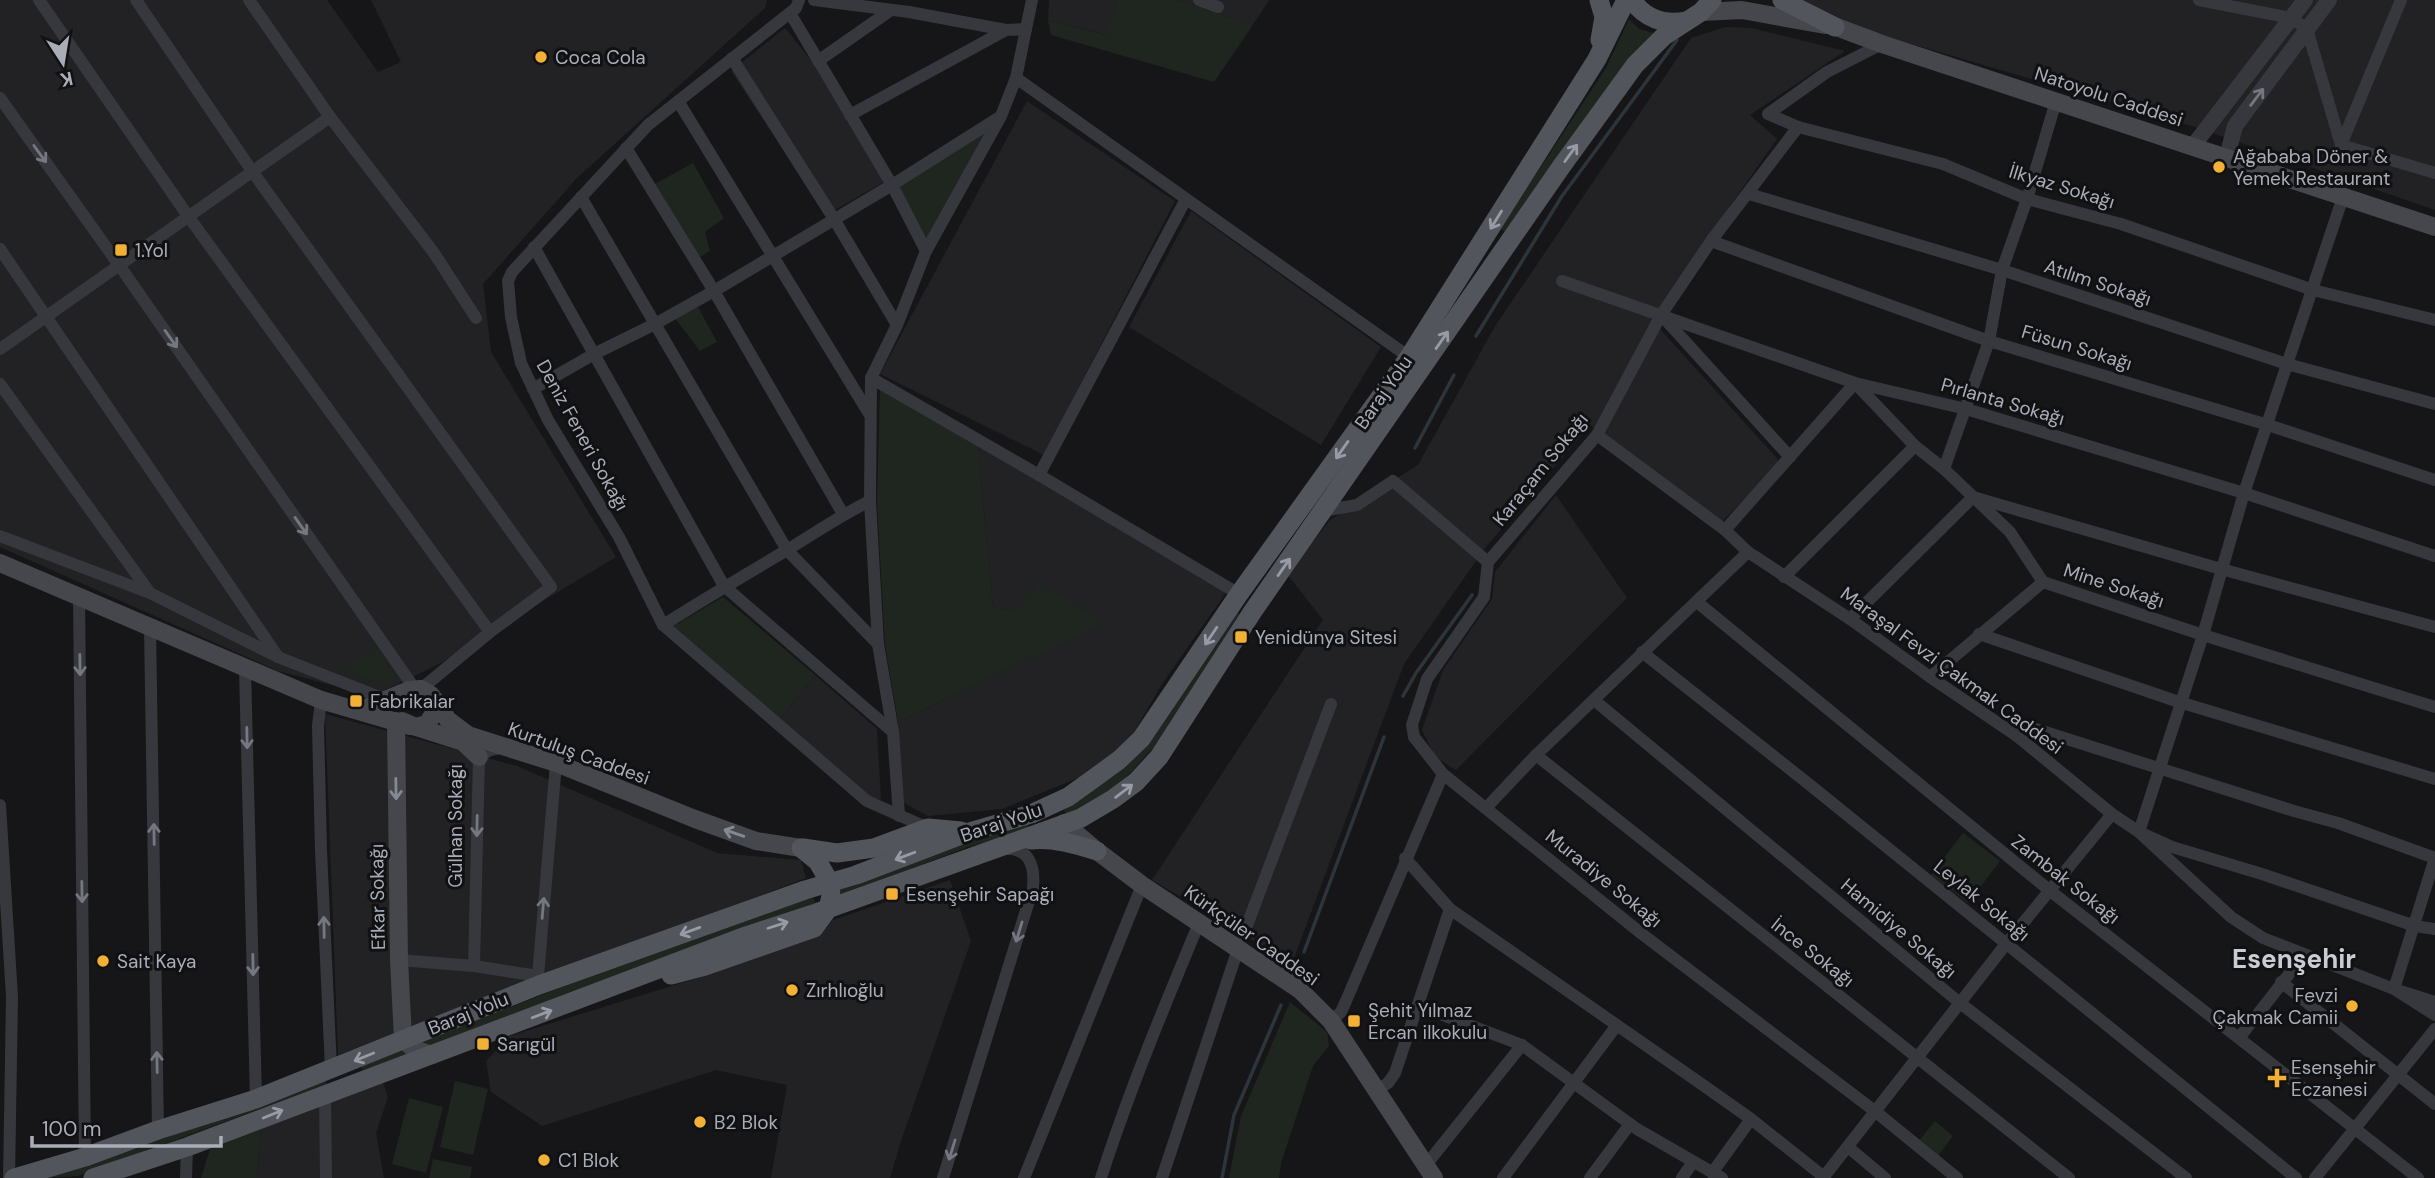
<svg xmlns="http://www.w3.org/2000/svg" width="2435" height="1178" viewBox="0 0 2435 1178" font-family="'DM Sans',sans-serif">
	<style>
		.built { fill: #222225 }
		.green { fill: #1e261f }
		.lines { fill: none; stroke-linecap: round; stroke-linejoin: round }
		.stream { stroke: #2c353c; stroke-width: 3.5 }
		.minor { stroke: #37383d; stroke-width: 12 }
		.tertiary { stroke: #37383d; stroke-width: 16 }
		.secondary { stroke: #45474d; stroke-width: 18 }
		.primary { stroke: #53555c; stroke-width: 19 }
		.oneway { stroke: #757881 }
		.oneway2 { stroke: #979ba6 }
		.oneway3 { stroke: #858993 }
		.poi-dot { fill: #f2b134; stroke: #111113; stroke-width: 2.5 }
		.labels { text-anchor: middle; stroke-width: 6; stroke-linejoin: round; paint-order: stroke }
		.poi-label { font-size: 19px; fill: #a8adb8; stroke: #111113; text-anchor: start }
		.street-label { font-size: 19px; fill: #a8adb8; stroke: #111113 }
		.district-label { font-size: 26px; font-weight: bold; fill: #c9ccd4; stroke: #111113 }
	</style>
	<rect width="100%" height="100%" fill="#161618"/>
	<!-- built -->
	<g class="built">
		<polygon points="0,0 327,0 378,72 401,62 371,0 767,0 765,8 577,178 483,284 491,352 616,557 439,664 373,696 278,671 0,547"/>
		<polygon points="1049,0 1117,0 1106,35 1048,20"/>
		<polygon points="1178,0 1269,0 1253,25"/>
		<polygon points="1804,0 2435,0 2435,210 2192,126 1843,24"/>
		<polygon points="1725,27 1752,28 1845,51 1750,115 1777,139 1651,319 1782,464 1721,522 1590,425 1485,548 1404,664 1291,966 1242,933 1152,880 1323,620 1287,574 1330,520 1418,465 1495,326 1691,38"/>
		<polygon points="785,28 810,59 884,182 826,215 731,71"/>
		<polygon points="1027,101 1175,201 1044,455 880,374"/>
		<polygon points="1191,211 1381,347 1321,445 1129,327"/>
		<polygon points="978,446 1232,584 1162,684 1131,737 1090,773 1002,809 928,816 902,802 898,722 1104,623 993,607"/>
		<polygon points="1556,495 1627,598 1456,770 1435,757 1422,730 1443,670 1492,599 1495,572"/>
		<polygon points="815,675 877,729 881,800 869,798 779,720"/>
		<polygon points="325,714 517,766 717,853 801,860 806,878 338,1055"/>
		<polygon points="950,880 971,941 900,1144 890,1178 771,1178 787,1085 716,1070 542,1126 491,1092 486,1061 510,1036 694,979 823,932 833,920"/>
		<polygon points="382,1080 388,1097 376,1133 384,1178 257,1178 261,1127"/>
	</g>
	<!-- green -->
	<g class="green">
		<polygon points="1117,0 1178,0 1253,25 1214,82 1051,35 1048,20 1105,35"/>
		<polygon points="1629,19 1639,29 1657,34 1506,232 1500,229 1606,68"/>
		<polygon points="988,127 922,248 890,192"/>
		<polygon points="693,163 724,218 705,232 710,251 698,258 653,185"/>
		<polygon points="698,307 717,342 700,351 675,318"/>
		<polygon points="880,389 978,446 993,607 1018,610 1040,583 1105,623 898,722 885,645 877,502"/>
		<polygon points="723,597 815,675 779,720 670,628"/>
		<polygon points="1236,611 1241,615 1153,748 1122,782 1090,804 1067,816 1064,810 1112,776"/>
		<polygon points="375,647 397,681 390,685 339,670"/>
		<polygon points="1028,824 1029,830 968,847 842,895 837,886 966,841"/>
		<polygon points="1963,833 2000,861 1968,903 1931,875"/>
		<polygon points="811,892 815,903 442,1044 363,1070 360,1066 703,932"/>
		<polygon points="1290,1002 1327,1032 1329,1046 1313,1066 1281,1163 1279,1178 1229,1178 1241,1116"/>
		<polygon points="324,1078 327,1084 78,1176 46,1178 138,1148"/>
		<polygon points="455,1081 488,1089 473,1155 440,1147"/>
		<polygon points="409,1098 443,1107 426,1173 392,1164"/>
		<polygon points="1935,1121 1953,1136 1937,1157 1918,1142"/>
		<polygon points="261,1127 257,1178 201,1178 210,1149"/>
		<polygon points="433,1159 472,1167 470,1178 429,1178"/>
	</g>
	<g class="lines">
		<!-- stream -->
		<g class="stream">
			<polyline points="1476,336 1562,196 1677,40"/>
			<polyline points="1415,448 1454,375"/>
			<polyline points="1403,696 1416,673 1472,595"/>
			<polyline points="1304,952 1384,737"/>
			<polyline points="1222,1178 1234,1115 1281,1005"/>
		</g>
		<!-- minor -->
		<g class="minor">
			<polyline points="39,0 188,216 490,632"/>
			<polyline points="136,0 252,171 551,587 490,632 421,689"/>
			<polyline points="249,0 330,117 434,253 476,318"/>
			<polyline points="799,0 796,8 648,125 512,272 508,281 511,317 521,363 548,420 619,537 663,625 867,801 928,828"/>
			<polyline points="814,0 909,12 1006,30 1026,29 1016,78 1001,116 926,251 897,325 871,378 870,501 878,644 893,732 899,816"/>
			<polyline points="1199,0 1218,7"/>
			<polyline points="2199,0 2291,18 2307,29 2341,145 2435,173"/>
			<polyline points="790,13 892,185 926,251"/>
			<polyline points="1026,29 1032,0"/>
			<polyline points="1882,44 1827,72 1768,114 1798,127 1943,164 2027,199 2121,224 2313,290 2435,320"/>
			<polyline points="732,58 834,219 897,325"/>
			<polyline points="818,61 891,10"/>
			<polyline points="1016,78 1409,357"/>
			<polyline points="0,98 119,265 415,689"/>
			<polyline points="678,101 870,415"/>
			<polyline points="850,115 1006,30"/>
			<polyline points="1798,127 1711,241 1661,315 1597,435 1488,562 1484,597 1427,679 1412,725 1414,737 1443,774 1642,934 1876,1112 1957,1178"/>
			<polyline points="2341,145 2401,0"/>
			<polyline points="626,148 714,291 843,514"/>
			<polyline points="1749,194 2002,270 2287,364 2435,404"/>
			<polyline points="581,197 787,550 878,644"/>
			<polyline points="2343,197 2244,493 2203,635 2139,832 2172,847 2262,874 2415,926 2435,929"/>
			<polyline points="1711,241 1989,341 2268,425 2435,480"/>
			<polyline points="534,247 724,586 893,732"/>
			<polyline points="0,249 278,657"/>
			<polyline points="1562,281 1855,383 1966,409 2082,444 2244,493 2435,556"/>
			<polyline points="1663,317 1790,457"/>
			<polyline points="0,349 330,117"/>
			<polyline points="871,378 1039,475 1239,594"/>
			<polyline points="0,384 150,593"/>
			<polyline points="533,389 594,354 655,324 714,291 892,185 998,118"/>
			<polyline points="1597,435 1725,530 1748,552 1850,619 1930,677 2017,736 2112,814 2139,832 2231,917 2263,938 2394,989 2435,1002"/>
			<polyline points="1944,469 1989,341 2002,270 2027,199 2056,101"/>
			<polyline points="1039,475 1186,199"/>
			<polyline points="1322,511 1357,505 1393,481 1488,562"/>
			<polyline points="1725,530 1855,383 1915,446 1944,469 2010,532 2043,582 2203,635 2435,707"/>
			<polyline points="0,536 150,593 278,657 387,700"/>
			<polyline points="1784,577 1915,446"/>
			<polyline points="79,597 85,1157"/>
			<polyline points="1697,602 2049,890 2418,1178"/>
			<polyline points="1850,619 1973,497 2221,569 2435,627"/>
			<path d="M663,625C704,599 745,575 787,550C815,533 841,515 870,501"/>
			<polyline points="150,627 158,1130"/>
			<polyline points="1979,634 2179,702 2435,779"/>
			<polyline points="1642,652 1810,785 2296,1178"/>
			<polyline points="245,669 256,1099"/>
			<polyline points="1930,677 2043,582"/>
			<polyline points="321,700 318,726 321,850 331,1069"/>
			<polyline points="1594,700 1960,1003 2186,1178"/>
			<polyline points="2017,736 2026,726 2294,811 2338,823 2435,858"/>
			<polyline points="1536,755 2069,1178"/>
			<polyline points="0,805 12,997 9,1178"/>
			<polyline points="1486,808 1536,755 1748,552"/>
			<polyline points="1405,858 1450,909 1700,1083 1751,1119 1824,1177"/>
			<polyline points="2435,858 2394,989 2435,1015"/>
			<polyline points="399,960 474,966 538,976"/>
			<polyline points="474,966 479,757 490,750 505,747"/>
			<polyline points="2281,982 2435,1104"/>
			<polyline points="539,985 538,976 556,763"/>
			<polyline points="1419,1006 1522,1045 1637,1129 1722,1178"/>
			<polyline points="1331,1021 1341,1012 1346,1001 1443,774"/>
			<polyline points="2239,1038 2304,955"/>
			<polyline points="1377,1090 1388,1083 1395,1073 1450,909"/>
			<polyline points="325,1093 326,1178"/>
			<polyline points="1848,1147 1885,1178"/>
			<polyline points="1426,1165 1522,1045"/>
			<polyline points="1712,1173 1751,1119"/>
			<polyline points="186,1178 187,1147"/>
			<path d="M943,1178L1033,888C1035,866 1030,847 1003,849"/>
			<polyline points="1024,1178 1142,885"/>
			<path d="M1101,1178C1129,1091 1164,1007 1199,923"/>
			<polyline points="1162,1178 1238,949 1331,704"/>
			<polyline points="1503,1178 1617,1025"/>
			<polyline points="1590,1178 1630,1124"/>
			<polyline points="1682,1178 1693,1162"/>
			<polyline points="1823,1178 2006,944 2112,814"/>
			<polyline points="2315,1178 2435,1029"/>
		</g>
		<!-- tertiary -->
		<g class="tertiary">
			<polyline points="2193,146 2305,0"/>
			<polyline points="2227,157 2235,126 2329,0"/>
		</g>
		<!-- secondary -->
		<g class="secondary">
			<polyline points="1701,12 1742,10 1825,25"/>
			<polyline points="1823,22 1882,44 2435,227"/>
			<polyline points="0,563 321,700 410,726"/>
			<polyline points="361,710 409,690 421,689 431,695 448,720 468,735 556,763 695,819 756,841 801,848"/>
			<polyline points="396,721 399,960 403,1039 414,1049 432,1055"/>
			<polyline points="402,721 416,727 427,724 436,710 434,699"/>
			<polyline points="416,727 463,742 479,757"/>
			<polyline points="1064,823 1097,851 1142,885 1300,990 1331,1021 1434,1178"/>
		</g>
		<!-- primary -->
		<g class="primary">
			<polyline points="1599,0 1604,17 1600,40"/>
			<path d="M1632,0C1645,19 1664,25 1686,21"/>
			<polyline points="1782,0 1835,27"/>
			<path d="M1031,840C1054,838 1075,844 1097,851"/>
			<polyline points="803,848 837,853 874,848 928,828 961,831"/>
			<polyline points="671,975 705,966 814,928 828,909 831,896 830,883 818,862 801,848"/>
			<polyline points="14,1178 85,1157 158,1130 256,1099 539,985 805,890 856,875 969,832 1031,814 1068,797 1093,779 1119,760 1141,739 1239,594 1409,357 1597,59 1626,0"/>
			<polyline points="93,1178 187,1147 746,936 816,913 1081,818 1113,799 1136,782 1159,757 1253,611 1561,167 1635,65 1664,36 1701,12 1712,0"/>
		</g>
	</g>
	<!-- one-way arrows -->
	<defs><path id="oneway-shaft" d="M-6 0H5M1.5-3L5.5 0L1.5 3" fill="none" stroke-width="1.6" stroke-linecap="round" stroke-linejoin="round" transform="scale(1.75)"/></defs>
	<g class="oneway">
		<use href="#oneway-shaft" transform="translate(2257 97) rotate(-53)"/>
		<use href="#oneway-shaft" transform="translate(40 154) rotate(54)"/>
		<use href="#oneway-shaft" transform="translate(171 339) rotate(55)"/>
		<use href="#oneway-shaft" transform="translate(301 526) rotate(55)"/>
		<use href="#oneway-shaft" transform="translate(80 665) rotate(89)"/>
		<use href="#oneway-shaft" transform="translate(247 738) rotate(89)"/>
		<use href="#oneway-shaft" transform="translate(477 826) rotate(91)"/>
		<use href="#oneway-shaft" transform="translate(154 834) rotate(-91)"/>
		<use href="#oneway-shaft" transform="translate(82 892) rotate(89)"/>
		<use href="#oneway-shaft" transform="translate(543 908) rotate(-85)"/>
		<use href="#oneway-shaft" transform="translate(324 927) rotate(-91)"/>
		<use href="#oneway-shaft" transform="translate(1019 932) rotate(107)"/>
		<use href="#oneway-shaft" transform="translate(253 965) rotate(89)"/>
		<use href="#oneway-shaft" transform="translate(157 1062) rotate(-91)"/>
		<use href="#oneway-shaft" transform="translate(952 1150) rotate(107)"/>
	</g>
	<g class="oneway2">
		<use href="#oneway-shaft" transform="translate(1571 153) rotate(-54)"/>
		<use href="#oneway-shaft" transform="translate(1496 220) rotate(122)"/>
		<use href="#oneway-shaft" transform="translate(1442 340) rotate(-55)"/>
		<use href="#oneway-shaft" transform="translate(1342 450) rotate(125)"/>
		<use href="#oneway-shaft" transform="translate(1284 567) rotate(-55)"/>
		<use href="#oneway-shaft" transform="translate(1211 636) rotate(124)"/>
		<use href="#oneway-shaft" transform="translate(1124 791) rotate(-37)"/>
		<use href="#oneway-shaft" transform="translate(905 856) rotate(159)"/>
		<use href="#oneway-shaft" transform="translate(778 925) rotate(-18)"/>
		<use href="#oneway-shaft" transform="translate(690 931) rotate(160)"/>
		<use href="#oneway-shaft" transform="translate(542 1014) rotate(-21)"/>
		<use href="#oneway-shaft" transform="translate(364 1057) rotate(158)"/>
		<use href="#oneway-shaft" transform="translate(273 1114) rotate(-22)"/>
	</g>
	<g class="oneway3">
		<use href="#oneway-shaft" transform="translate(396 789) rotate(89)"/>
		<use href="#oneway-shaft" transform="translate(734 833) rotate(-161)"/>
	</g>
	<!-- markers -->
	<g class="poi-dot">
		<circle cx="541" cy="57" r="7"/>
		<circle cx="2219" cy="167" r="7"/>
		<rect x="114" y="243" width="14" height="14" rx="3.5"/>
		<rect x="1234" y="630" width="14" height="14" rx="3.5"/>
		<rect x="349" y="694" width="14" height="14" rx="3.5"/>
		<rect x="885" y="887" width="14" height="14" rx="3.5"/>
		<circle cx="103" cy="961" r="7"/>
		<circle cx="792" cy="990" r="7"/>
		<circle cx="2352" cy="1006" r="7"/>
		<rect x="1347" y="1014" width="14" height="14" rx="3.5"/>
		<rect x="476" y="1037" width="14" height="14" rx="3.5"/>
		<path d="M2273.5 1067.5h7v7h7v7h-7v7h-7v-7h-7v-7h7z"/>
		<circle cx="700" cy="1122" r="7"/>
		<circle cx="544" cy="1160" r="7"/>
	</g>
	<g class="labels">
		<!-- poi labels -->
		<g class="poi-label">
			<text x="555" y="64">Coca Cola</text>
			<text x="2233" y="163">Ağababa Döner &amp;<tspan x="2233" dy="22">Yemek Restaurant</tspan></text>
			<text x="135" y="257">1.Yol</text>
			<text x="1255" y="644">Yenidünya Sitesi</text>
			<text x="370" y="708">Fabrikalar</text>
			<text x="906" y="901">Esenşehir Sapağı</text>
			<text x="117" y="968">Sait Kaya</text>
			<text x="806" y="997">Zırhlıoğlu</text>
			<text x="2338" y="1002" text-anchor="end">Fevzi<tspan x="2338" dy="22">Çakmak Camii</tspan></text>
			<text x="1368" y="1017">Şehit Yılmaz<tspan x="1368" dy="22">Ercan ilkokulu</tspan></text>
			<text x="497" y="1051">Sarıgül</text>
			<text x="2291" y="1074">Esenşehir<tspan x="2291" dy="22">Eczanesi</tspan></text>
			<text x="714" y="1129">B2 Blok</text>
			<text x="558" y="1167">C1 Blok</text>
		</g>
		<!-- street labels -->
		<g class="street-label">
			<text transform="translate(2109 96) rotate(18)" y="7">Natoyolu Caddesi</text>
			<text transform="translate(2062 186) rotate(17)" y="7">İlkyaz Sokağı</text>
			<text transform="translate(2098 282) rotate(18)" y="7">Atılım Sokağı</text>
			<text transform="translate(2077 347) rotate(17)" y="7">Füsun Sokağı</text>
			<text transform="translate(1383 392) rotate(-55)" y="7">Baraj Yolu</text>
			<text transform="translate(2003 401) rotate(16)" y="7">Pırlanta Sokağı</text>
			<text transform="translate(583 435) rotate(61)" y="7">Deniz Feneri Sokağı</text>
			<text transform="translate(1540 469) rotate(-51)" y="7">Karaçam Sokağı</text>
			<text transform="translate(2114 585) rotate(18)" y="7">Mine Sokağı</text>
			<text transform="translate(1952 670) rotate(36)" y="7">Maraşal Fevzi Çakmak Caddesi</text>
			<text transform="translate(579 753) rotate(20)" y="7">Kurtuluş Caddesi</text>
			<text transform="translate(1001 822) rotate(-19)" y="7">Baraj Yolu</text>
			<text transform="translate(455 826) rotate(-90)" y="7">Gülhan Sokağı</text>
			<text transform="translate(1604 878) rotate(39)" y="7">Muradiye Sokağı</text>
			<text transform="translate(2066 879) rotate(38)" y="7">Zambak Sokağı</text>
			<text transform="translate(377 897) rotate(-91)" y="7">Efkar Sokağı</text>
			<text transform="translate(1982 900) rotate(39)" y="7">Leylak Sokağı</text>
			<text transform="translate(1899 928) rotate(40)" y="7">Hamidiye Sokağı</text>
			<text transform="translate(1252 935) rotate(35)" y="7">Kürkçüler Caddesi</text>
			<text transform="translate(1813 952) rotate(38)" y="7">İnce Sokağı</text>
			<text transform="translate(468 1013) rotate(-22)" y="7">Baraj Yolu</text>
		</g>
		<!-- district labels -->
		<g class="district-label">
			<text x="2294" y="968">Esenşehir</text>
		</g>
	</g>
	<!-- north arrow -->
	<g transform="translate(63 63) rotate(168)" stroke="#111113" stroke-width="5" paint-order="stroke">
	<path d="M0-5L12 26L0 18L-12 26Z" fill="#a8adb8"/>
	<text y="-10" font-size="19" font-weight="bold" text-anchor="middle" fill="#a8adb8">K</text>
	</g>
	<!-- scale -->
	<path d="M32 1136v10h189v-10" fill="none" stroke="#a8adb8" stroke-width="3.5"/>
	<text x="42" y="1136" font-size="21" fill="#a8adb8" stroke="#111113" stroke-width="5" paint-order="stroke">100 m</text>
</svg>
